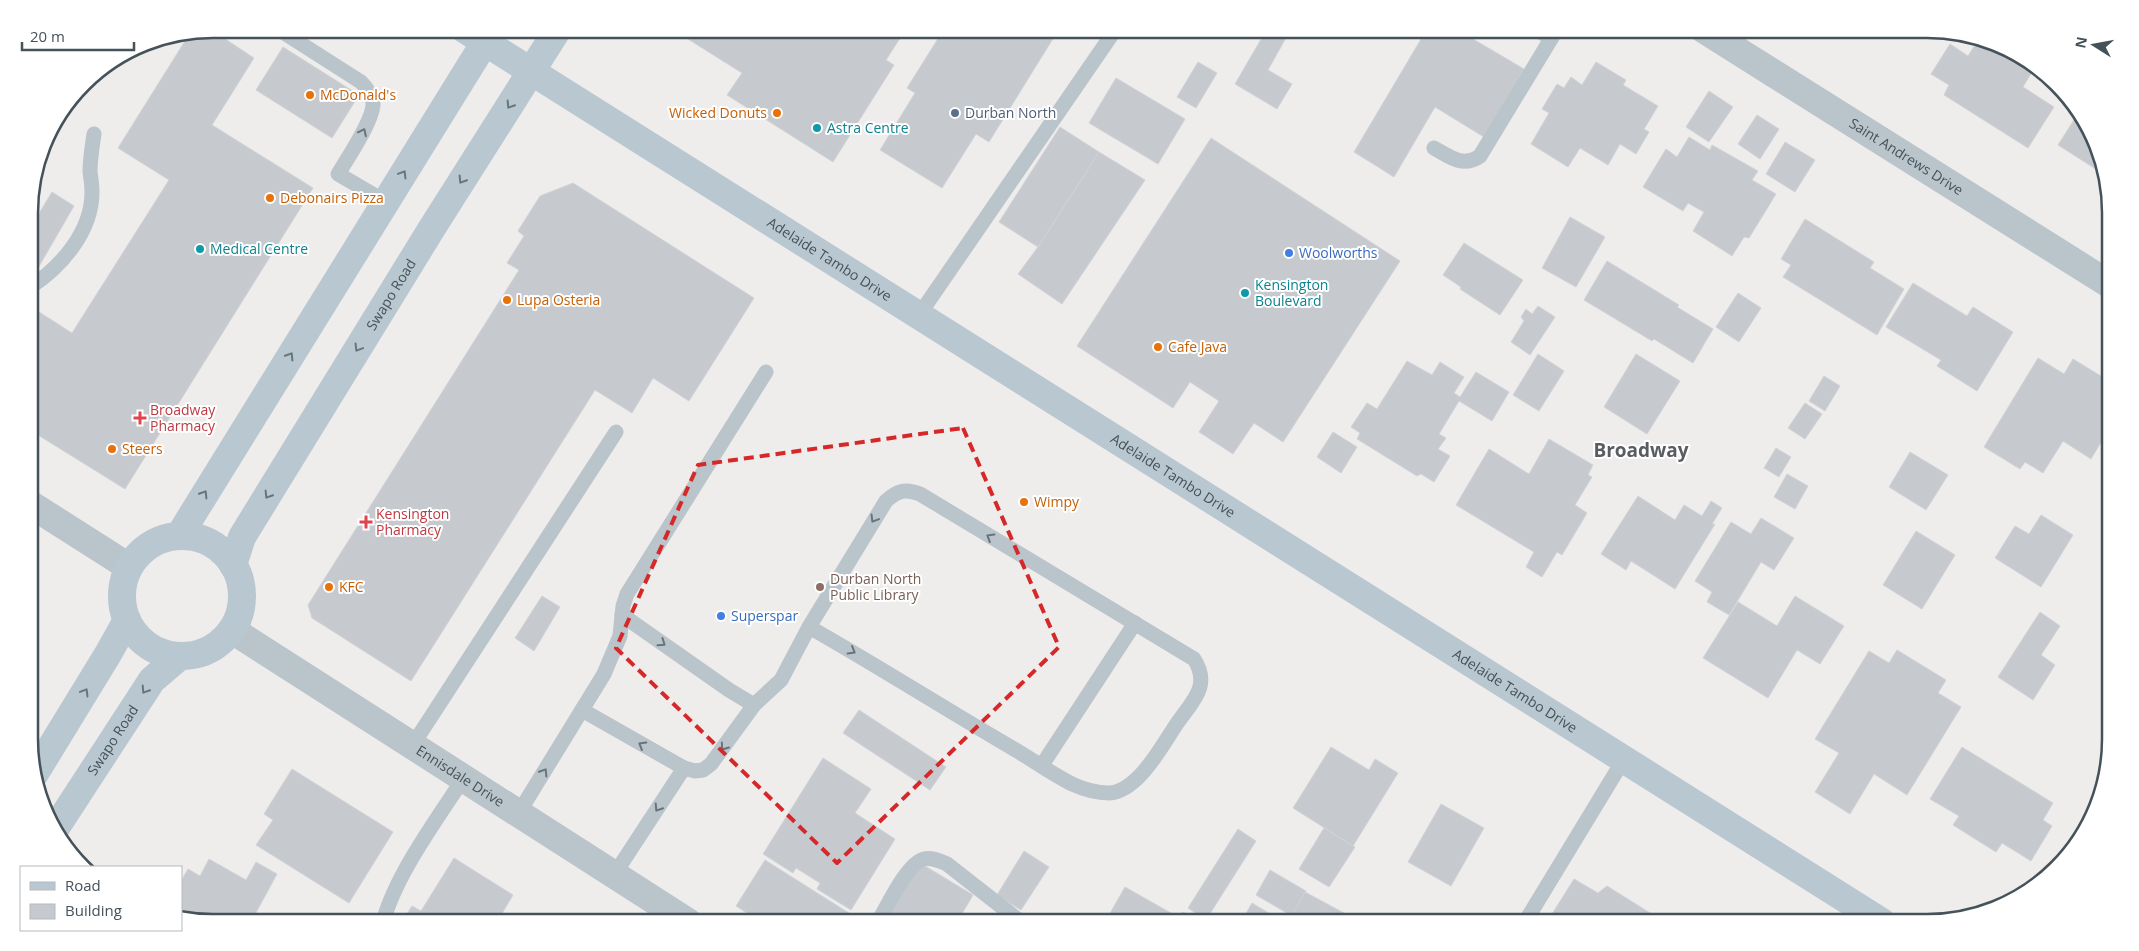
<svg xmlns="http://www.w3.org/2000/svg" width="2139" height="951" viewBox="0 0 2139 951" font-family="'Open Sans',sans-serif">
	<style>
		.building { fill: #c6cacf; stroke: #d0d3d8 }
		.lines { fill: none; stroke-linecap: round; stroke-linejoin: round }
		.lane { stroke: #bac5cb; stroke-width: 15 }
		.street { stroke: #bac5cb; stroke-width: 28 }
		.secondary { stroke: #b9c7d0; stroke-width: 28 }
		.oneway { stroke: #68757d }
		.oneway2 { stroke: #68747b }
		.marked { fill: none; stroke: #d62828; stroke-width: 4; stroke-dasharray: 10 6; stroke-linejoin: round }
		.food-dot { fill: #e8710a; stroke: #fff; stroke-width: 2 }
		.service-dot { fill: #5c6f8a; stroke: #fff; stroke-width: 2 }
		.culture-dot { fill: #0f9aa8; stroke: #fff; stroke-width: 2 }
		.shop-dot { fill: #3f7fe0; stroke: #fff; stroke-width: 2 }
		.health-dot { fill: #e0444e; stroke: #fff; stroke-width: 2 }
		.education-dot { fill: #8d6e63; stroke: #fff; stroke-width: 2 }
		.labels { text-anchor: middle; stroke-width: 4; stroke-linejoin: round; paint-order: stroke }
		.food-label { font-size: 14px; fill: #c56008; stroke: #fff; text-anchor: start }
		.service-label { font-size: 14px; fill: #4e5e75; stroke: #fff; text-anchor: start }
		.culture-label { font-size: 14px; fill: #0d838f; stroke: #fff; text-anchor: start }
		.street-label { font-size: 14px; fill: #455259; stroke: #fff }
		.shop-label { font-size: 14px; fill: #366cbe; stroke: #fff; text-anchor: start }
		.health-label { font-size: 14px; fill: #be3a42; stroke: #fff; text-anchor: start }
		.education-label { font-size: 14px; fill: #785e54; stroke: #fff; text-anchor: start }
		.district-label { font-size: 19px; font-weight: bold; fill: #595d61; stroke: #fff }
		.rim { fill: none; stroke: #455259; stroke-width: 2.5 }
	</style>
	<rect width="100%" height="100%" fill="#efecec"/>
	<!-- building -->
	<g class="building">
		<polygon points="210,29 254,58 212,125 313,188 125,489 30,430 29,321 36,310 72,333 169,180 118,148 190,33"/>
		<polygon points="672,29 906,29 886,60 894,65 833,162 727,95 742,73"/>
		<polygon points="944,29 1059,29 989,142 976,134 942,188 880,150 915,93 907,88"/>
		<polygon points="1267,29 1291,29 1268,70 1292,84 1277,109 1235,84"/>
		<polygon points="1427,29 1456,29 1524,69 1484,137 1435,107 1394,177 1354,152"/>
		<polygon points="1979,39 1996,43 2036,65 2023,87 2054,107 2028,148 1944,95 1949,85 1931,74 1950,44 1968,56"/>
		<polygon points="283,47 359,95 332,138 256,90"/>
		<polygon points="1198,62 1217,73 1196,108 1177,97"/>
		<polygon points="1596,62 1626,80 1623,85 1658,106 1644,129 1649,132 1636,154 1620,144 1608,165 1580,148 1568,167 1531,144 1549,113 1542,109 1557,84 1564,88 1571,77 1582,85"/>
		<polygon points="1116,78 1185,119 1158,164 1089,123"/>
		<polygon points="1709,91 1733,107 1709,142 1686,127"/>
		<polygon points="2079,112 2096,143 2105,175 2058,145"/>
		<polygon points="1757,115 1779,129 1760,159 1738,144"/>
		<polygon points="1060,127 1099,152 1038,247 999,222"/>
		<polygon points="1689,137 1710,150 1712,145 1758,171 1752,180 1776,194 1749,238 1744,237 1732,256 1693,231 1704,212 1688,203 1683,211 1643,187 1666,149 1677,157"/>
		<polygon points="1211,138 1400,261 1283,442 1254,423 1233,454 1199,432 1219,401 1190,382 1173,408 1077,346"/>
		<polygon points="1785,142 1815,160 1795,192 1766,174"/>
		<polygon points="1099,152 1145,180 1062,304 1018,274 1038,247"/>
		<polygon points="573,183 754,298 689,401 653,378 632,413 595,390 411,681 312,618 308,605 519,270 507,263 524,236 518,231 540,196"/>
		<polygon points="32,188 40,193 29,211 29,200"/>
		<polygon points="52,192 74,206 34,275 29,272 29,230"/>
		<polygon points="1570,217 1605,237 1576,287 1542,268"/>
		<polygon points="1805,219 1874,262 1870,268 1904,289 1877,335 1783,277 1791,265 1781,259"/>
		<polygon points="1464,243 1523,280 1500,315 1460,289 1461,287 1443,275"/>
		<polygon points="1607,261 1679,305 1677,307 1713,329 1693,363 1654,339 1652,341 1584,300"/>
		<polygon points="1913,283 1967,316 1973,307 2013,332 1977,391 1937,366 1941,360 1886,327"/>
		<polygon points="1738,293 1761,308 1739,342 1716,327"/>
		<polygon points="1538,306 1555,317 1530,355 1511,342 1524,321 1521,317 1526,309 1532,314"/>
		<polygon points="1538,354 1564,371 1539,411 1513,395"/>
		<polygon points="1636,354 1680,381 1647,434 1604,407"/>
		<polygon points="2038,358 2064,374 2073,359 2109,381 2109,429 2091,459 2063,441 2043,473 2025,462 2020,469 1984,447"/>
		<polygon points="1407,361 1432,375 1440,362 1464,377 1454,393 1460,397 1476,372 1509,392 1492,421 1459,401 1439,434 1446,438 1438,449 1450,456 1434,482 1421,474 1417,476 1357,439 1360,433 1351,427 1367,403 1377,409"/>
		<polygon points="1824,376 1840,386 1825,411 1809,401"/>
		<polygon points="1805,403 1822,414 1805,439 1788,428"/>
		<polygon points="1333,432 1357,447 1341,473 1317,457"/>
		<polygon points="1549,439 1593,465 1588,475 1592,477 1575,505 1587,513 1562,555 1557,552 1542,577 1526,567 1534,552 1456,505 1489,449 1529,474"/>
		<polygon points="1776,448 1791,457 1779,477 1764,468"/>
		<polygon points="1910,452 1948,475 1926,510 1889,487"/>
		<polygon points="1787,474 1808,486 1795,509 1774,497"/>
		<polygon points="1638,496 1675,520 1684,505 1702,516 1711,501 1722,508 1712,524 1715,524 1675,589 1631,561 1626,570 1601,554"/>
		<polygon points="2110,508 2110,520 2104,517"/>
		<polygon points="2041,515 2073,535 2041,587 1995,558 2015,526 2029,534"/>
		<polygon points="1761,518 1794,538 1774,570 1761,562 1729,615 1707,602 1712,592 1695,581 1731,522 1751,534"/>
		<polygon points="1916,531 1955,555 1922,609 1883,585"/>
		<polygon points="30,575 37,607 30,617"/>
		<polygon points="542,596 560,607 534,651 515,638"/>
		<polygon points="1795,596 1844,626 1820,664 1797,650 1768,698 1703,658 1738,602 1777,626"/>
		<polygon points="2040,612 2060,626 2041,655 2055,665 2033,700 1998,677"/>
		<polygon points="1897,650 1946,680 1938,693 1961,707 1907,795 1874,774 1850,814 1815,792 1839,753 1815,739 1869,651 1889,663"/>
		<polygon points="859,710 946,767 930,790 843,733"/>
		<polygon points="1331,747 1369,770 1375,759 1398,773 1353,846 1293,808"/>
		<polygon points="1962,747 2053,803 2043,820 2052,826 2031,861 2002,843 1996,852 1953,825 1959,816 1930,799"/>
		<polygon points="823,758 871,789 855,813 895,839 851,910 817,889 820,883 796,868 793,873 763,854"/>
		<polygon points="292,769 393,832 349,903 256,845 273,820 264,814"/>
		<polygon points="1441,804 1484,828 1451,886 1408,862"/>
		<polygon points="2093,811 2094,812 2072,851 2058,863"/>
		<polygon points="1324,828 1355,847 1329,887 1299,869"/>
		<polygon points="1238,829 1256,841 1206,920 1188,908"/>
		<polygon points="1024,851 1049,867 1021,910 997,895"/>
		<polygon points="454,858 513,895 497,922 402,922 412,906 421,911"/>
		<polygon points="209,859 246,880 256,862 277,874 251,922 213,922 181,916 181,881 188,869 200,876"/>
		<polygon points="765,860 852,915 848,922 761,922 736,906"/>
		<polygon points="920,863 973,895 960,917 968,922 885,922"/>
		<polygon points="1270,870 1306,891 1292,916 1256,895"/>
		<polygon points="1574,879 1598,893 1607,886 1655,916 1651,922 1547,922"/>
		<polygon points="1125,887 1178,917 1175,922 1105,922"/>
		<polygon points="1305,892 1344,913 1339,922 1301,922 1291,917"/>
		<polygon points="1252,903 1277,918 1275,922 1241,922"/>
		<polygon points="1183,912 1200,922 1177,922"/>
	</g>
	<g class="lines">
		<!-- lane -->
		<g class="lane">
			<path d="M278,29L361,82C367,88 371,94 373,102C375,118 347,159 338,174L386,202"/>
			<polyline points="1535,29 1551,38"/>
			<path d="M1434,148C1450,157 1463,168 1480,156L1557,29"/>
			<path d="M29,288C61,267 92,232 92,192C92,185 91,179 90,172C90,160 92,147 94,134"/>
			<polyline points="919,315 1113,33"/>
			<path d="M754,705L781,680L809,627L886,501C897,491 905,488 920,494L1194,659C1211,685 1193,701 1178,722C1162,745 1139,791 1109,793C1097,793 1083,789 1072,784C1052,774 1033,760 1014,749C945,709 878,666 809,627"/>
			<polyline points="582,710 684,768 695,771 703,770 711,764 754,705 729,690 622,615"/>
			<polyline points="412,746 616,432"/>
			<polyline points="1042,765 1135,623"/>
			<polyline points="518,814 604,674 620,636 623,606 627,594 766,372"/>
			<polyline points="614,875 684,768"/>
			<path d="M383,922C396,874 436,821 463,779"/>
			<path d="M878,922C887,907 907,863 924,859C931,857 940,861 947,864L1021,922"/>
			<polyline points="1525,922 1624,759"/>
		</g>
		<!-- street -->
		<g class="street">
			<path id="s1" d="M1703,29L2109,284"/>
			<polyline points="30,504 129,567"/>
			<path id="s2" d="M232,630L688,922"/>
		</g>
		<!-- secondary -->
		<g class="secondary">
			<path id="s3" d="M464,29L1882,922"/>
			<polyline points="179,536 493,29"/>
			<circle cx="182" cy="596" r="60"/>
			<path id="s4" d="M233,565L242,537L432,228L558,29"/>
			<polyline points="34,775 108,654 127,620"/>
			<path id="s5" d="M55,829L152,680L179,657"/>
		</g>
	</g>
	<!-- one-way arrows -->
	<defs><path id="oneway-chevron" d="M-2-3.5L2.5 0L-2 3.5" fill="none" stroke-width="1.6" stroke-linecap="round" stroke-linejoin="round" transform="scale(1.25)"/></defs>
	<g class="oneway">
		<use href="#oneway-chevron" transform="translate(510 105) rotate(122)"/>
		<use href="#oneway-chevron" transform="translate(403 174) rotate(-59)"/>
		<use href="#oneway-chevron" transform="translate(462 180) rotate(122)"/>
		<use href="#oneway-chevron" transform="translate(358 348) rotate(121)"/>
		<use href="#oneway-chevron" transform="translate(290 356) rotate(-58)"/>
		<use href="#oneway-chevron" transform="translate(204 494) rotate(-58)"/>
		<use href="#oneway-chevron" transform="translate(268 495) rotate(122)"/>
		<use href="#oneway-chevron" transform="translate(145 690) rotate(123)"/>
		<use href="#oneway-chevron" transform="translate(85 692) rotate(-59)"/>
	</g>
	<g class="oneway2">
		<use href="#oneway-chevron" transform="translate(363 132) rotate(-64)"/>
		<use href="#oneway-chevron" transform="translate(874 519) rotate(121)"/>
		<use href="#oneway-chevron" transform="translate(990 537) rotate(-149)"/>
		<use href="#oneway-chevron" transform="translate(662 643) rotate(35)"/>
		<use href="#oneway-chevron" transform="translate(852 651) rotate(30)"/>
		<use href="#oneway-chevron" transform="translate(642 745) rotate(-150)"/>
		<use href="#oneway-chevron" transform="translate(724 747) rotate(125)"/>
		<use href="#oneway-chevron" transform="translate(544 772) rotate(-58)"/>
		<use href="#oneway-chevron" transform="translate(658 808) rotate(123)"/>
	</g>
	<!-- marked area -->
	<path class="marked" d="M963,428L1059,647L837,863L616,648L698,465Z"/>
	<!-- markers -->
	<g class="food-dot">
		<circle cx="310" cy="95" r="5"/>
		<circle cx="777" cy="113" r="5"/>
		<circle cx="270" cy="198" r="5"/>
		<circle cx="507" cy="300" r="5"/>
		<circle cx="1158" cy="347" r="5"/>
		<circle cx="112" cy="449" r="5"/>
		<circle cx="1024" cy="502" r="5"/>
		<circle cx="329" cy="587" r="5"/>
	</g>
	<circle class="service-dot" cx="955" cy="113" r="5"/>
	<g class="culture-dot">
		<circle cx="817" cy="128" r="5"/>
		<circle cx="200" cy="249" r="5"/>
		<circle cx="1245" cy="293" r="5"/>
	</g>
	<g class="shop-dot">
		<circle cx="1289" cy="253" r="5"/>
		<circle cx="721" cy="616" r="5"/>
	</g>
	<g class="health-dot">
		<path d="M137.5 410.5h5v5h5v5h-5v5h-5v-5h-5v-5h5z"/>
		<path d="M363.5 514.5h5v5h5v5h-5v5h-5v-5h-5v-5h5z"/>
	</g>
	<circle class="education-dot" cx="820" cy="587" r="5"/>
	<g class="labels">
		<!-- food labels -->
		<g class="food-label">
			<text x="320" y="100">McDonald's</text>
			<text x="767" y="118" text-anchor="end">Wicked Donuts</text>
			<text x="280" y="203">Debonairs Pizza</text>
			<text x="517" y="305">Lupa Osteria</text>
			<text x="1168" y="352">Cafe Java</text>
			<text x="122" y="454">Steers</text>
			<text x="1034" y="507">Wimpy</text>
			<text x="339" y="592">KFC</text>
		</g>
		<!-- service labels -->
		<g class="service-label">
			<text x="965" y="118">Durban North</text>
		</g>
		<!-- culture labels -->
		<g class="culture-label">
			<text x="827" y="133">Astra Centre</text>
			<text x="210" y="254">Medical Centre</text>
			<text x="1255" y="290">Kensington<tspan x="1255" dy="16">Boulevard</tspan></text>
		</g>
		<!-- street labels -->
		<g class="street-label">
			<text dy="5" stroke="none"><textPath href="#s1" startOffset="240">Saint Andrews Drive</textPath></text>
			<text dy="5" stroke="none"><textPath href="#s3" startOffset="432">Adelaide Tambo Drive</textPath></text>
			<text dy="5" stroke="none"><textPath href="#s4" startOffset="314">Swapo Road</textPath></text>
			<text dy="5" stroke="none"><textPath href="#s3" startOffset="838">Adelaide Tambo Drive</textPath></text>
			<text dy="5" stroke="none"><textPath href="#s3" startOffset="1242">Adelaide Tambo Drive</textPath></text>
			<text dy="5" stroke="none"><textPath href="#s5" startOffset="106">Swapo Road</textPath></text>
			<text dy="5" stroke="none"><textPath href="#s2" startOffset="271">Ennisdale Drive</textPath></text>
		</g>
		<!-- shop labels -->
		<g class="shop-label">
			<text x="1299" y="258">Woolworths</text>
			<text x="731" y="621">Superspar</text>
		</g>
		<!-- health labels -->
		<g class="health-label">
			<text x="150" y="415">Broadway<tspan x="150" dy="16">Pharmacy</tspan></text>
			<text x="376" y="519">Kensington<tspan x="376" dy="16">Pharmacy</tspan></text>
		</g>
		<!-- education labels -->
		<g class="education-label">
			<text x="830" y="584">Durban North<tspan x="830" dy="16">Public Library</tspan></text>
		</g>
		<!-- district labels -->
		<g class="district-label">
			<text x="1641" y="457">Broadway</text>
		</g>
	</g>
	<!-- crop -->
	<path d="M0 0H2139V951H0ZM213 38H1927A175 175 0 0 1 2102 213V739A175 175 0 0 1 1927 914H213A175 175 0 0 1 38 739V213A175 175 0 0 1 213 38Z" fill="#fff" fill-rule="evenodd"/>
	<path class="rim" d="M213 38H1927A175 175 0 0 1 2102 213V739A175 175 0 0 1 1927 914H213A175 175 0 0 1 38 739V213A175 175 0 0 1 213 38Z"/>
	<!-- legend -->
	<rect x="20" y="866" width="162" height="65" fill="#ffffff" stroke="#b5babd"/>
	<rect x="30" y="882" width="25" height="8" fill="#b9c7d0" stroke="#b5babd"/>
	<text x="65" y="891" font-size="15" fill="#455259">Road</text>
	<rect x="30" y="904" width="25" height="15" fill="#c6cacf" stroke="#b5babd"/>
	<text x="65" y="916" font-size="15" fill="#455259">Building</text>
	<!-- north arrow -->
	<g transform="translate(2094 45) rotate(281)" stroke="#ffffff" stroke-width="4" paint-order="stroke">
	<path d="M0-4L9 19L0 12L-9 19Z" fill="#455259"/>
	<text y="-8" font-size="14" font-weight="bold" text-anchor="middle" fill="#455259">N</text>
	</g>
	<!-- scale -->
	<path d="M22 42v8h112v-8" fill="none" stroke="#455259" stroke-width="2.5"/>
	<text x="30" y="42" font-size="15" fill="#455259" stroke="#ffffff" stroke-width="4" paint-order="stroke">20 m</text>
</svg>
